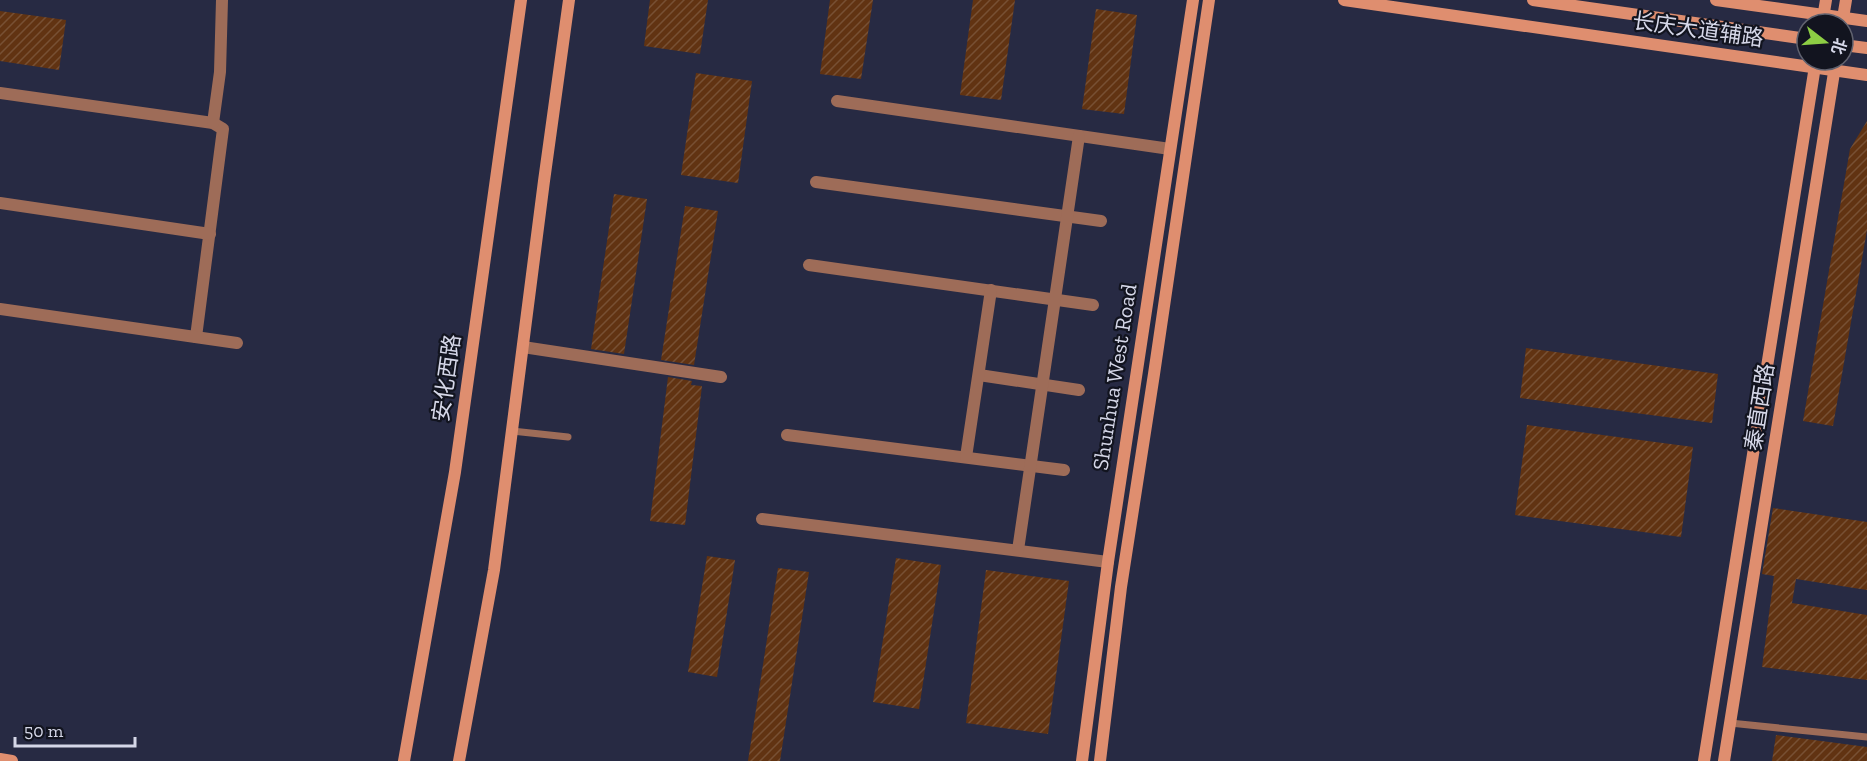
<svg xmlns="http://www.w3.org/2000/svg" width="1867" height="761" viewBox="0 0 1867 761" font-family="'Zilla Slab','Noto Sans SC',serif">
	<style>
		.building { fill: url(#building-hatch) }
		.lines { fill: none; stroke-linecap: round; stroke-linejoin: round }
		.lane { stroke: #9e6c58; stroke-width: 7 }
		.street { stroke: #9e6c58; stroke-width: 12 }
		.secondary { stroke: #df8e6f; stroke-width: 12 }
		.labels { text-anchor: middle; stroke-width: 4.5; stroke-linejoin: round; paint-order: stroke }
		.street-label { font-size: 22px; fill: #d5d7e8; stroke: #12141f }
	</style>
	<defs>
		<pattern id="building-hatch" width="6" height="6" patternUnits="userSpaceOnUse" patternTransform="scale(1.5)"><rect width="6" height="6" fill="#613312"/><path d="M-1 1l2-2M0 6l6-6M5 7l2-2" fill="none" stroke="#775034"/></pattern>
	</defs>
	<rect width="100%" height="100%" fill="#272a43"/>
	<!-- building -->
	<g class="building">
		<polygon points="650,0 708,0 700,54 644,46"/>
		<polygon points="830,0 873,0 861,79 820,74"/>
		<polygon points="973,0 1015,0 1001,100 960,95"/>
		<polygon points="1096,9 1137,15 1124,114 1082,109"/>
		<polygon points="0,11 66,20 59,70 0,61"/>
		<polygon points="696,73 752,81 738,183 681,175"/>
		<polygon points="1867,121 1867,230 1833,426 1803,421 1850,149"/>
		<polygon points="614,194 647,199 624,354 591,349"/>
		<polygon points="685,206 718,211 694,365 661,360"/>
		<polygon points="1526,348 1718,374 1712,423 1520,398"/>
		<polygon points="668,377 692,381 691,385 702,386 685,525 650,521"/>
		<polygon points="1527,425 1693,447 1681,537 1515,515"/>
		<polygon points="1773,508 1867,522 1867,590 1796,579 1792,603 1867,615 1867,680 1762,667 1774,576 1762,574"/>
		<polygon points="707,556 735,560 717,677 688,672"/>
		<polygon points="896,558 941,565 919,709 873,702"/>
		<polygon points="778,568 809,572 780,761 748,761"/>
		<polygon points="986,570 1069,581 1048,734 966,723"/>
		<polygon points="1776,735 1867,747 1867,761 1772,761"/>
	</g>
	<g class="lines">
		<!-- lane -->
		<g class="lane">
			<polyline points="512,431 568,437"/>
			<polyline points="1730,723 1867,737"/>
		</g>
		<!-- street -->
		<g class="street">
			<polyline points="0,93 213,123 223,129 196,337"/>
			<polyline points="837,101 1170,149"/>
			<polyline points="213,123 220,72 222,0"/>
			<polyline points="816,182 1101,221"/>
			<polyline points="0,203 210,234"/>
			<polyline points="809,265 1093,305"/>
			<polyline points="0,309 237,343"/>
			<polyline points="523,347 721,377"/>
			<polyline points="979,375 1079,390"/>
			<polyline points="787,435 1064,470"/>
			<polyline points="966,457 991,290"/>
			<polyline points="762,519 1108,562"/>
			<polyline points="1018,550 1079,136"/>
		</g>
		<!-- secondary -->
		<g class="secondary">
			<polyline points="1344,0 1867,75"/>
			<polyline points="1533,0 1807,39"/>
			<polyline points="1716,0 1867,21"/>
			<polyline points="1822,24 1826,0"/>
			<polyline points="1842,24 1846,0"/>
			<polyline points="1843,45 1867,48"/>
			<polyline points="0,759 12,761"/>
			<polyline points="404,761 455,472 521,0"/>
			<polyline points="459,761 494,570 544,181 569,0"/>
			<polyline points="1082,761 1108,562 1193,0"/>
			<polyline points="1100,761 1121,587 1154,374 1209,0"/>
			<polyline points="1704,761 1816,60"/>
			<polyline points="1724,761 1836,60"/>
		</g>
	</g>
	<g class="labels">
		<!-- street labels -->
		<g class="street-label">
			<text transform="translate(1698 29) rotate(8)" y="8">长庆大道辅路</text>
			<text transform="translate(1114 377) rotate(-81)" y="8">Shunhua West Road</text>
			<text transform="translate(446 378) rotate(-82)" y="8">安化西路</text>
			<text transform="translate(1759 407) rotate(-81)" y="8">秦直西路</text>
		</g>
	</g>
	<!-- north arrow -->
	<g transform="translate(1825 42) rotate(107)"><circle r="28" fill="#12141f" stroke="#60626f" stroke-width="1.5"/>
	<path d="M0-4.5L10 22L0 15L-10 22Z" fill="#8dce44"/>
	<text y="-9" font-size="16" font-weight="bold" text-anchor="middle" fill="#d5d7e8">北</text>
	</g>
	<!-- scale -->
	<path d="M15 737v9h120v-9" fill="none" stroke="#d5d7e8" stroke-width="3"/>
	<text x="24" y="737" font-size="18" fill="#d5d7e8" stroke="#12141f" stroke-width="4.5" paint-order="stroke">50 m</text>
</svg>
